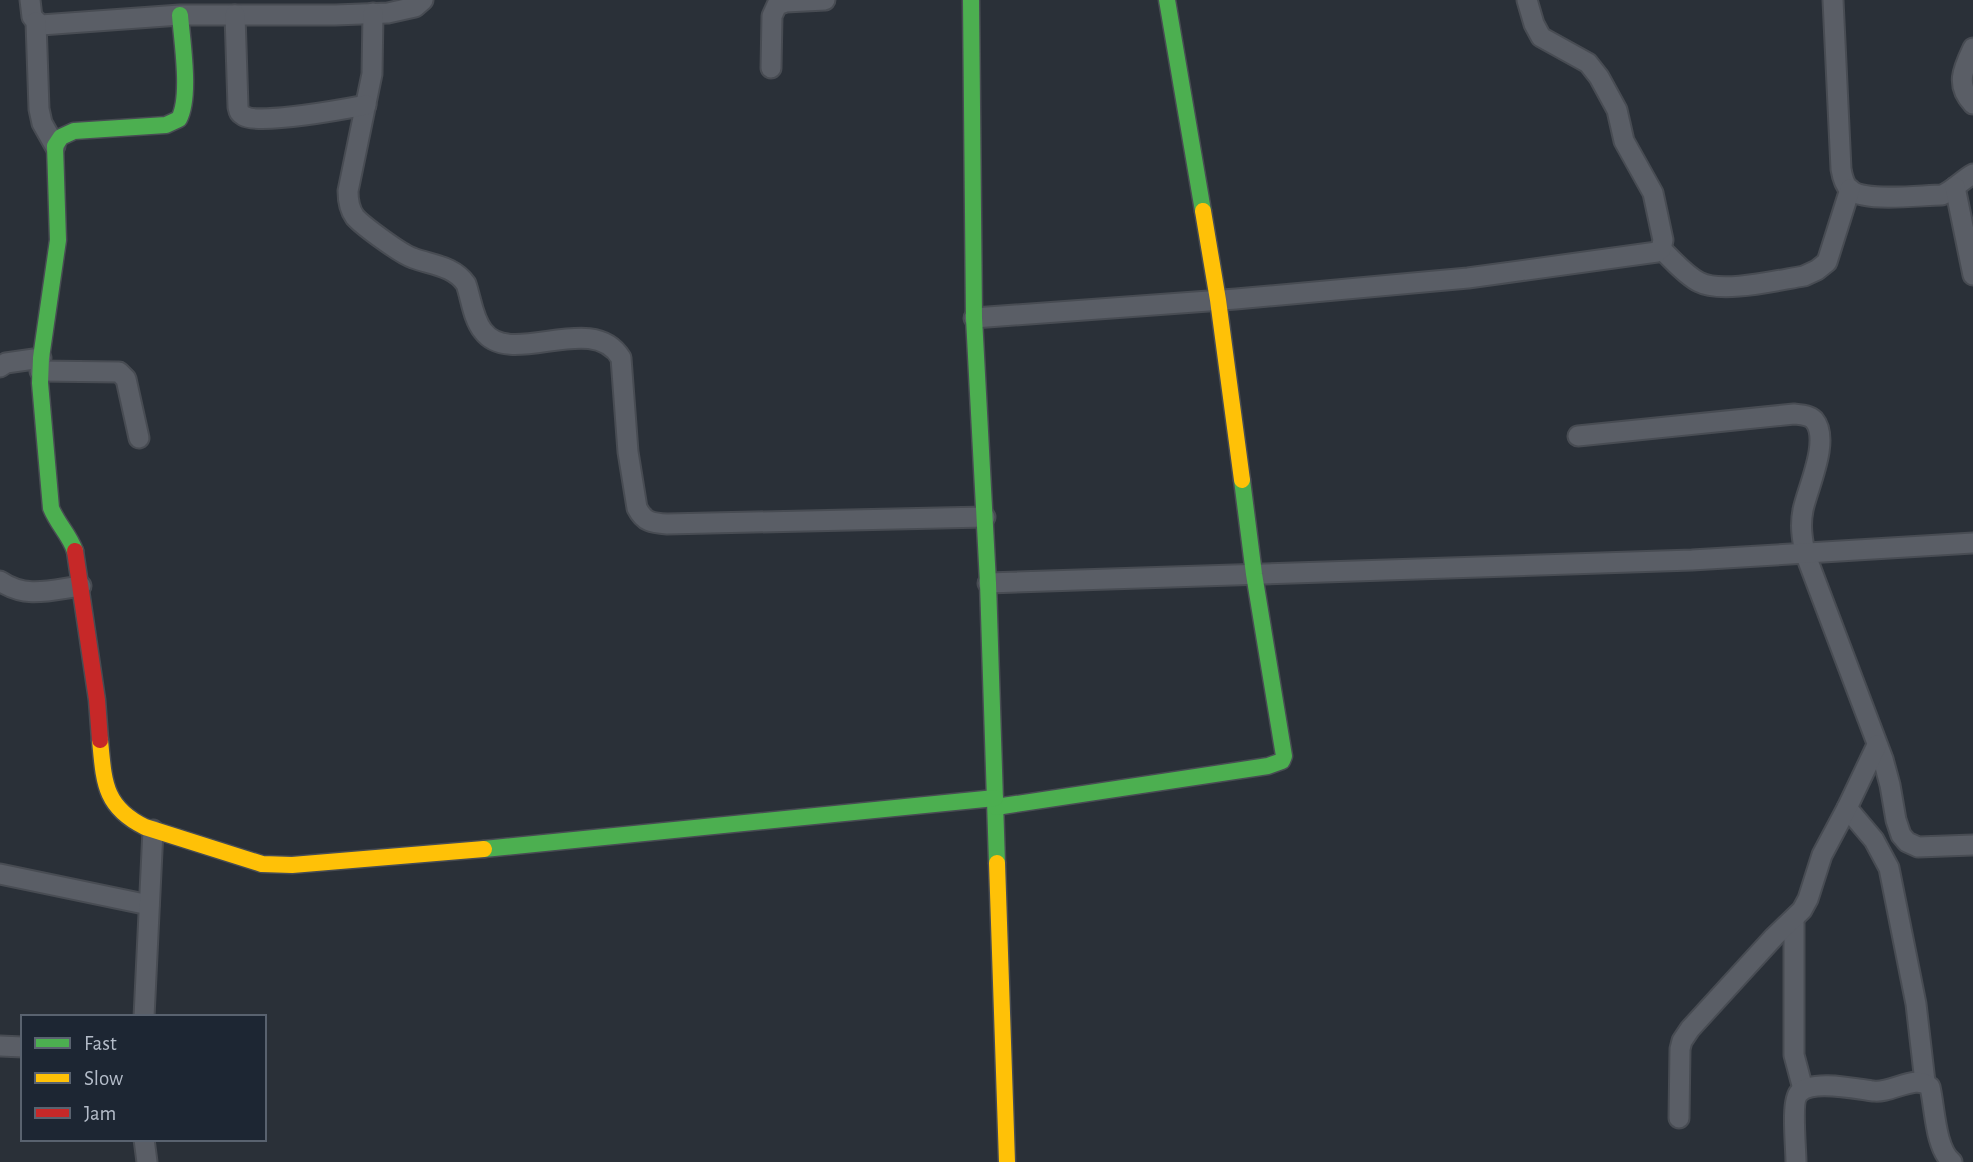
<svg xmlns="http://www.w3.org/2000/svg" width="1973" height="1162" viewBox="0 0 1973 1162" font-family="'Alegreya Sans',sans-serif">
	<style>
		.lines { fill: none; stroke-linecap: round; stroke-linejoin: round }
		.street-casing { stroke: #484c53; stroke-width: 23 }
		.fast-casing { stroke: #484c53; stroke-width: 19 }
		.slow-casing { stroke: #484c53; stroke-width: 19 }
		.jam-casing { stroke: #484c53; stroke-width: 19 }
		.street { stroke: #5a5e66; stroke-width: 19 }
		.fast { stroke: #4caf50; stroke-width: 16 }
		.slow { stroke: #ffc107; stroke-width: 16 }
		.jam { stroke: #c62828; stroke-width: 16 }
	</style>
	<rect width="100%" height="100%" fill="#2a3038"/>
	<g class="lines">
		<!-- street casing -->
		<g class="street-casing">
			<g id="street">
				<polyline points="30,0 32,17 41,25 180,15 335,15 388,13 415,7 423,0"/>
				<path d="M1833,0L1841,169C1842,175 1844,184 1849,189C1864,203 1921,195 1942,195C1954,190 1962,180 1973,174"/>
				<path d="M373,13L372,74L348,191C348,200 349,209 355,217C363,226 401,254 413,258C432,265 454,266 466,284C471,298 473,319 483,331C511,369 592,310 621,358L628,452L637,508C644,522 652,523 667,524L985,517"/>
				<path d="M235,15L238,107C239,112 239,113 244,116C259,125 345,109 366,105"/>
				<polyline points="36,22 39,109 42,123 55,146"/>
				<path d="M1973,48C1963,69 1955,85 1973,104"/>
				<polyline points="771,68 772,16 777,5 786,2 825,0"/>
				<polyline points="1955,187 1973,275"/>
				<path d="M1661,249C1673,260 1685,275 1699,282C1722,294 1778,280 1804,276L1817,270L1827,262L1850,189"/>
				<polyline points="974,318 1236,299 1468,278 1657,252 1661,249 1663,240 1653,193 1624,141 1617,110 1599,77 1588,63 1541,37 1534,24 1527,0"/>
				<polyline points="0,367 6,363 41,358"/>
				<polyline points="40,371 119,372 126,379 139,438"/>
				<path d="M1578,436L1794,414C1802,415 1809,415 1814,420C1831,440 1807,489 1803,510C1800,525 1802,538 1805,553L1883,759L1890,785L1896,820L1901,835L1907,842L1918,847L1973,845"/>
				<path d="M0,581C26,599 51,590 81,586"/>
				<polyline points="988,583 1692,560 1973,543"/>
				<polyline points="1847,808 1874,840 1889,868 1916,1004 1925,1082"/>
				<polyline points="0,874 149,905"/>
				<polyline points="1794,919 1794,1055 1803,1089"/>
				<polyline points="144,1017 153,830"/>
				<polyline points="0,1046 23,1047"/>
				<polyline points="1679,1118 1680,1049 1682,1041 1690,1029 1774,937 1802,910 1808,899 1822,855 1847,808 1877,745"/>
				<polyline points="144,1139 147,1162"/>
				<path d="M1796,1162C1796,1148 1791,1101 1799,1093C1812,1079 1857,1089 1873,1091C1891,1094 1916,1073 1930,1087C1935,1108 1935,1148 1952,1162"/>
			</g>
		</g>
		<!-- fast casing -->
		<g class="fast-casing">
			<g id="fast">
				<polyline points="971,0 974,318 988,583 997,863"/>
				<polyline points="1167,0 1203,211"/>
				<path d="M75,551C69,534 58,525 51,508L40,383L41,358L58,240L55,146L61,137L74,131L166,125L179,119C191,96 182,42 180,15"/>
				<polyline points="996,807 1268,766 1282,761 1284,756 1254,574 1242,480"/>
				<polyline points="484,849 995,798"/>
			</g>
		</g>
		<!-- slow casing -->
		<g class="slow-casing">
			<g id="slow">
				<polyline points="1203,211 1218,300 1242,480"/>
				<path d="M100,740C104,782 104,807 145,827L262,864L292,865L484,849"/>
				<polyline points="997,863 1007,1162"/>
			</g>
		</g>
		<!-- jam casing -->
		<g class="jam-casing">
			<polyline id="jam" points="75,551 97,700 100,740"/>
		</g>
		<!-- street -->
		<use href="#street" class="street"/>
		<!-- fast -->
		<use href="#fast" class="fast"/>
		<!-- slow -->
		<use href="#slow" class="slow"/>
		<!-- jam -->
		<use href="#jam" class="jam"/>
	</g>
	<!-- legend -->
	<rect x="21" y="1015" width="245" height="126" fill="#1d2633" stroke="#59626f" stroke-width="2"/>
	<rect x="35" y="1038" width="35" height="10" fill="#4caf50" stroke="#59626f" stroke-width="2"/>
	<text x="84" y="1050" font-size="21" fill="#b4bcc9">Fast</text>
	<rect x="35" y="1073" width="35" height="10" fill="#ffc107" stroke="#59626f" stroke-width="2"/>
	<text x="84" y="1085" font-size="21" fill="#b4bcc9">Slow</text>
	<rect x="35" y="1108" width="35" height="10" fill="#c62828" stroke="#59626f" stroke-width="2"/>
	<text x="84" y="1120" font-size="21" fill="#b4bcc9">Jam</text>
</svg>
